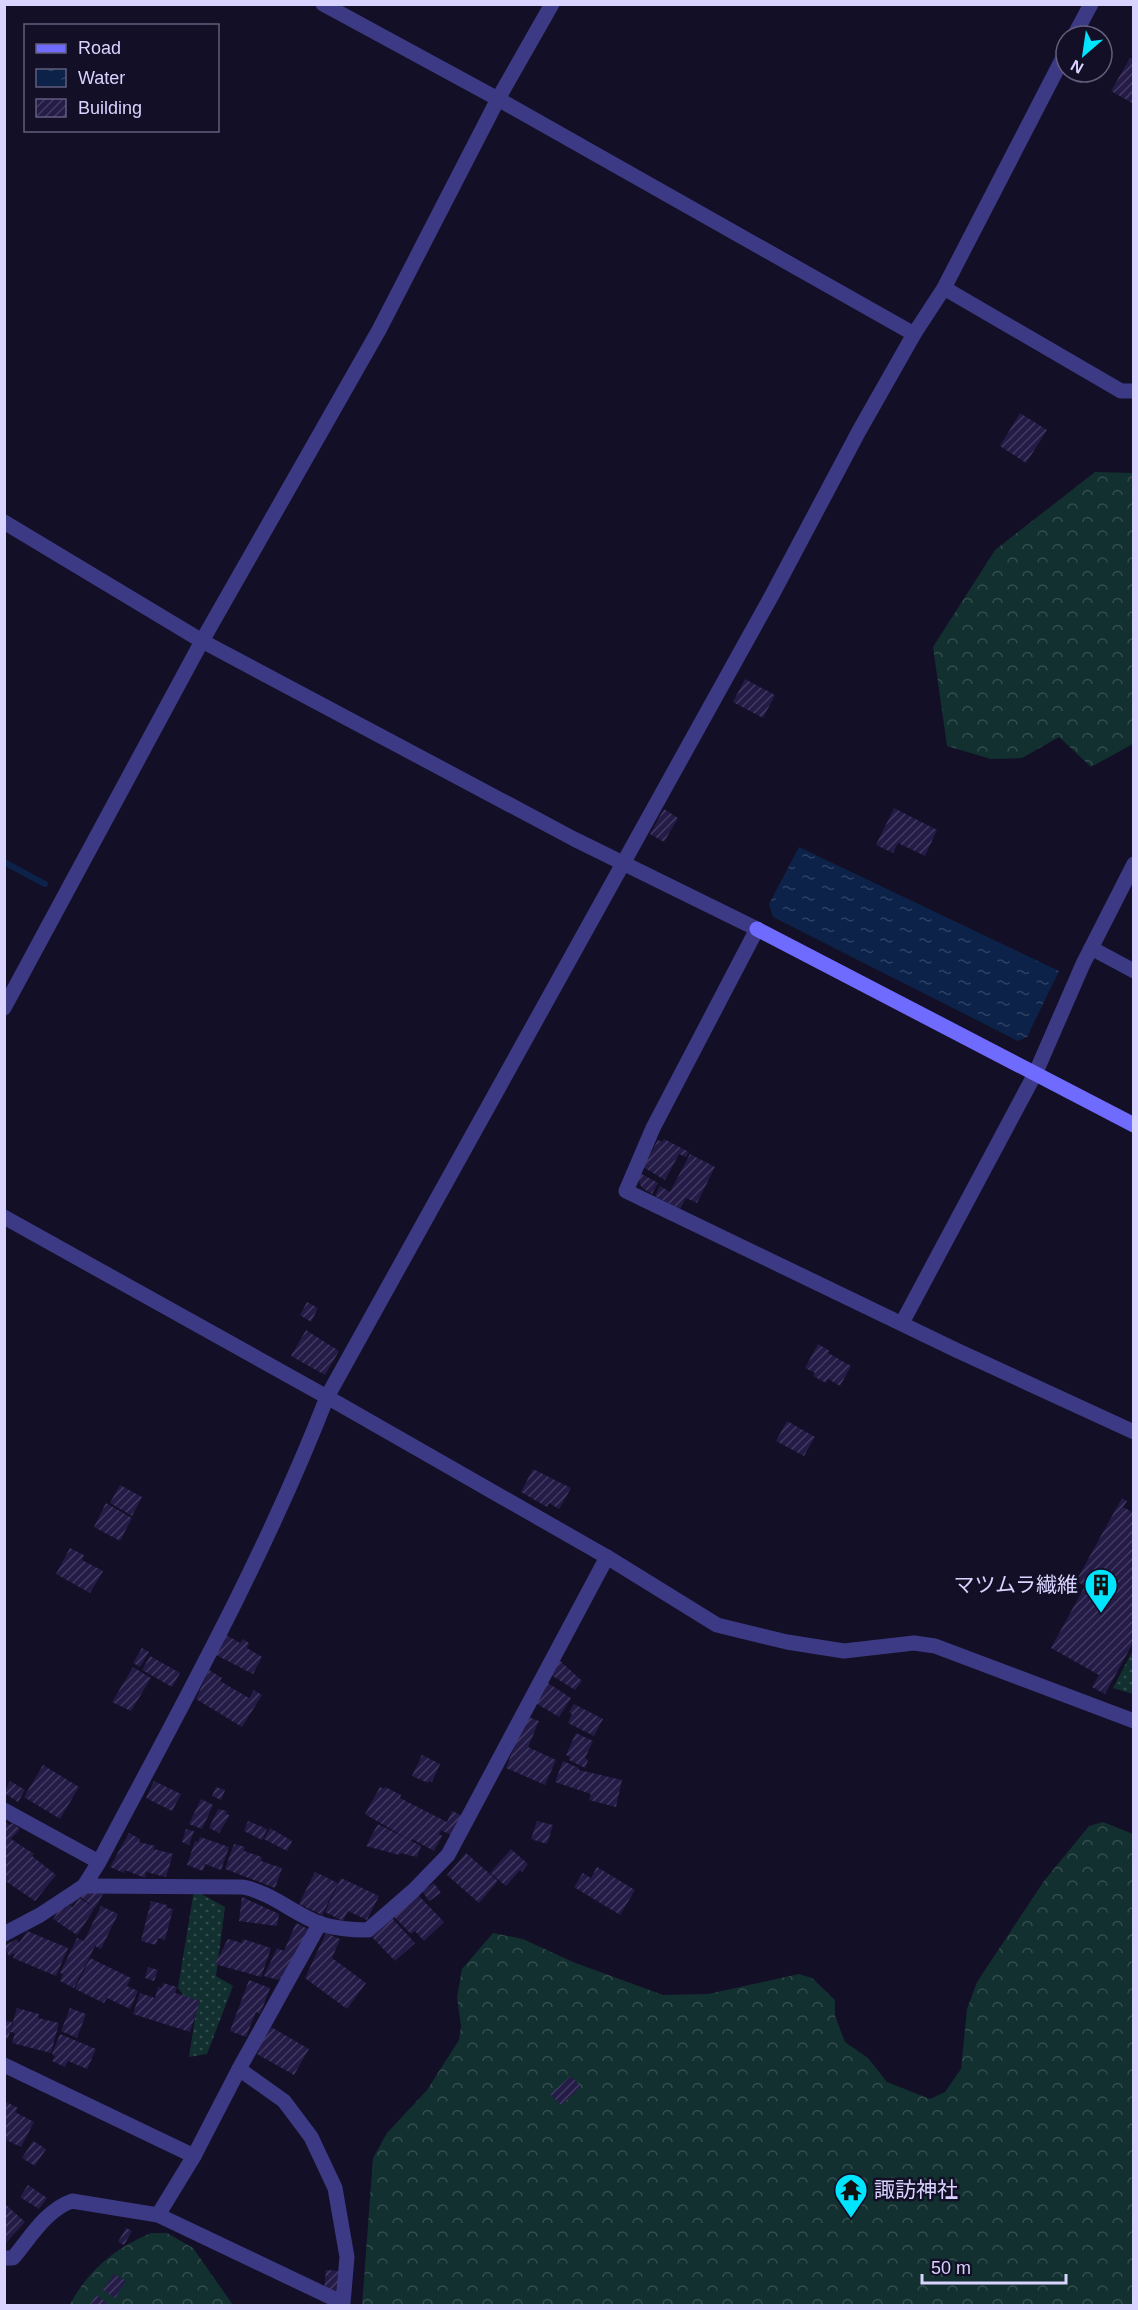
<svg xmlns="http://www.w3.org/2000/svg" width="1138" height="2310" viewBox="0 0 1138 2310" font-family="Arial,'Noto Sans JP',sans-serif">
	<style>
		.grass { fill: url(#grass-dots) }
		.forest { fill: url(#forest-crowns) }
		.water { fill: url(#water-ripples) }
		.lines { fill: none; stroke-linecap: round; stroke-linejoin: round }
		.stream { stroke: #0c2248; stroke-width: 6 }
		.building { fill: url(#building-hatch) }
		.street { stroke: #3d3a85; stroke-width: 15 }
		.secondary { stroke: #6f6bff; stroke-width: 15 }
		.labels { text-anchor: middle; stroke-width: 5; stroke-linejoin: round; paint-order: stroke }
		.poi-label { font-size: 21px; fill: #d9d4ff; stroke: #130f26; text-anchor: end }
	</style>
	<defs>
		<pattern id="grass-dots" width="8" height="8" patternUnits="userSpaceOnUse" patternTransform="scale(1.5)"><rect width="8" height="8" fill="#12302f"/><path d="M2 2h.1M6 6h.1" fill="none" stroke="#344d4e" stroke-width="1.8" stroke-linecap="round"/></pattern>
		<pattern id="forest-crowns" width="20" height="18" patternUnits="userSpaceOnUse" patternTransform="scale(1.5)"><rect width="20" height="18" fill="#12302f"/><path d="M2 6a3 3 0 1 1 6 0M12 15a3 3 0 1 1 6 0" fill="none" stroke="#344d4e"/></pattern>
		<pattern id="water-ripples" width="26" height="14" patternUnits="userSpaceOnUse" patternTransform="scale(1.5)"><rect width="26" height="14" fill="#0c2248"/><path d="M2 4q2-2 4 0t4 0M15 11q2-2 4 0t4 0" fill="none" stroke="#2f4163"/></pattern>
		<pattern id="building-hatch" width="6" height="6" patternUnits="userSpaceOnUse" patternTransform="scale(1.5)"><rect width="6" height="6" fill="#241b47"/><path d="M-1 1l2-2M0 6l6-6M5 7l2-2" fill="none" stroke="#433b63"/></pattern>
	</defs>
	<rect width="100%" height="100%" fill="#130f26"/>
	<!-- grass -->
	<g class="grass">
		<polygon points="1133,1650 1133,1694 1113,1688"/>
		<polygon points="194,1890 225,1907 216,1976 233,1986 207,2054 189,2057 196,2012 178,1988"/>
	</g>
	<!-- forest -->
	<g class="forest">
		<polygon points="1095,472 1133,473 1133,744 1091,767 1059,737 1022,758 991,759 947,746 933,647 995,550"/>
		<polygon points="1103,1822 1133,1834 1133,2305 362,2306 373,2158 387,2133 427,2090 459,2040 461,2026 457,1997 462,1969 493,1933 523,1939 573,1962 663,1995 708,1994 799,1974 812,1978 835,2000 835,2016 845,2042 868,2058 887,2082 930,2099 945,2092 961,2069 967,2009 977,1982 1044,1881 1089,1826"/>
		<path d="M151,2233H167L193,2248L233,2305L69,2306C89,2269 114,2249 151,2233Z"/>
	</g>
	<!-- water -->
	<polygon class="water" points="799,847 1059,971 1027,1037 1018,1041 773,917 769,904"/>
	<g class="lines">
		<!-- stream -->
		<polyline class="stream" points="4,862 45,884"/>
	</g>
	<!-- building -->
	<g class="building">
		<polygon points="1130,58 1134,60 1134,104 1111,91"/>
		<polygon points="1020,413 1047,430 1026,463 1000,446"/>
		<polygon points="745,679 775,695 763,718 733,702"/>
		<polygon points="894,808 937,830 925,856 898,843 893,853 876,845"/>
		<polygon points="664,809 678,818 664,842 650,834"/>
		<polygon points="664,1139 689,1152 686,1157 679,1154 665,1180 643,1167 658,1140 662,1142"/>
		<polygon points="690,1154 715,1167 697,1203 686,1198 680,1209 655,1196 660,1186 670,1192"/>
		<polygon points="640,1173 658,1183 652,1194 642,1188 637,1178"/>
		<polygon points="307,1302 318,1308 311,1322 300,1315"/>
		<polygon points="306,1330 339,1351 325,1375 291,1356"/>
		<polygon points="818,1344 830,1351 828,1353 851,1366 840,1386 828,1379 826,1383 813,1376 815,1373 805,1368"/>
		<polygon points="787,1421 815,1437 804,1456 776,1441"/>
		<polygon points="533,1469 571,1488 559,1509 549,1503 547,1507 521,1492"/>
		<polygon points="120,1485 142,1497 132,1516 110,1503"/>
		<polygon points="1122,1498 1127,1501 1123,1507 1134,1513 1134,1641 1105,1694 1092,1687 1099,1675 1051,1648 1085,1586 1076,1581"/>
		<polygon points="106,1503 132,1518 120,1541 94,1527"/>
		<polygon points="70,1548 84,1555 82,1560 103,1571 90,1593 56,1574"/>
		<polygon points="226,1635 240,1643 243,1639 249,1643 247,1648 262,1657 253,1674 216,1655"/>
		<polygon points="142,1648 149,1652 140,1667 133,1663"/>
		<polygon points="150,1656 180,1673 172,1687 142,1670"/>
		<polygon points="557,1658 582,1681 575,1690 548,1673"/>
		<polygon points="133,1667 151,1678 131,1711 112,1702"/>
		<polygon points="209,1670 222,1678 220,1681 249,1698 254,1690 262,1695 242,1727 196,1699"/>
		<polygon points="545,1681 571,1698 559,1717 532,1701"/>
		<polygon points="574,1704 603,1719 594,1736 568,1723 572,1714 569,1712"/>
		<polygon points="526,1716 539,1721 528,1747 556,1760 545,1785 506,1768"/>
		<polygon points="576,1733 593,1741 585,1758 588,1760 585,1768 569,1760 570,1757 566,1755"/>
		<polygon points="422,1755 440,1764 432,1782 429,1781 428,1783 412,1776"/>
		<polygon points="563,1761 579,1768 579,1770 622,1780 616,1807 589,1800 591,1794 555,1782"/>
		<polygon points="43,1765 79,1787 60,1819 24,1797"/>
		<polygon points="10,1781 25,1790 18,1802 4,1793"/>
		<polygon points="154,1781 181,1794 172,1811 146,1798"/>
		<polygon points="216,1787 225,1790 221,1800 212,1796"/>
		<polygon points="380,1787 384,1789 385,1787 401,1795 400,1798 447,1822 452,1811 463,1816 452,1836 441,1830 439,1834 442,1836 434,1851 412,1839 411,1841 365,1814"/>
		<polygon points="201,1799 213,1805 202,1829 189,1824"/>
		<polygon points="218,1809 227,1811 226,1814 230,1815 219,1833 209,1828"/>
		<polygon points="4,1821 10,1825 12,1823 20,1829 11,1839 34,1854 32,1856 56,1875 35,1901 4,1880"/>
		<polygon points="248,1821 267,1829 262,1840 244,1831"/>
		<polygon points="537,1821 553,1825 547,1844 531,1839"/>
		<polygon points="378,1824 421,1846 417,1857 400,1853 399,1855 366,1846"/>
		<polygon points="270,1828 292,1841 287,1851 264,1839"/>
		<polygon points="186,1829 194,1831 189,1845 182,1842"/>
		<polygon points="129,1833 140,1839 139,1842 155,1846 154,1849 173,1854 166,1877 146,1872 145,1878 125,1870 124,1873 110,1867"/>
		<polygon points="200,1837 229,1847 221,1870 205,1864 203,1871 187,1865 195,1841 198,1842"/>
		<polygon points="234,1844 245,1847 237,1870 244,1851 262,1857 261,1861 282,1868 275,1888 225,1869"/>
		<polygon points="511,1849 528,1864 522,1872 520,1870 506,1886 490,1873"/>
		<polygon points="466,1853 498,1881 479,1903 447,1875"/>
		<polygon points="597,1867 635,1890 620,1915 574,1887 583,1873 591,1878"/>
		<polygon points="315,1872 338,1883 322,1915 299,1904"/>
		<polygon points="341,1878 379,1896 367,1920 348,1911 343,1921 325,1912"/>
		<polygon points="434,1883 441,1893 429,1901 422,1891"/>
		<polygon points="84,1891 103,1894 95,1908 79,1896 72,1905 67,1902"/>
		<polygon points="418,1895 444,1922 424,1941 415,1931 411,1934 394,1917"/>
		<polygon points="242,1897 279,1914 277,1926 239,1921"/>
		<polygon points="79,1898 94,1907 93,1911 77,1935 53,1919 61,1907 64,1909 68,1904 73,1907"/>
		<polygon points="151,1901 167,1905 167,1908 173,1909 165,1940 158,1938 156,1945 141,1941"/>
		<polygon points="101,1906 118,1914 101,1949 95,1946 74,1988 60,1981 63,1974 60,1973 77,1938 84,1941"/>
		<polygon points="392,1918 415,1943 395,1961 372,1937"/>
		<polygon points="296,1923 310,1930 287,1981 280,1978 278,1980 264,1976 277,1948 284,1951"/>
		<polygon points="27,1931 68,1948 56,1976 13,1958 15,1953 9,1956 4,1946 17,1939 19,1943"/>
		<polygon points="326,1933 340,1939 332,1958 366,1983 347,2009 305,1978"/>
		<polygon points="228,1939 242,1943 243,1939 271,1948 261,1977 215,1964"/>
		<polygon points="90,1958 131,1978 127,1986 138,1991 130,2009 107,1998 104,2003 75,1989"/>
		<polygon points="148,1967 158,1970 154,1981 145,1978"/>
		<polygon points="249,1980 270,1988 260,2014 256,2012 246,2037 230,2031"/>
		<polygon points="163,1983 177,1987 175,1993 200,2001 190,2032 133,2014 140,1993 155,1998 158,1987 162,1988"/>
		<polygon points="17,2008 39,2014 38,2018 59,2023 51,2053 12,2043 15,2033 10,2032"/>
		<polygon points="70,2008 86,2014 77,2038 61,2031"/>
		<polygon points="4,2020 12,2022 8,2039 4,2038"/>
		<polygon points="271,2027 309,2049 294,2075 257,2054 259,2050 255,2047 265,2030 269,2032"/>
		<polygon points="60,2034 96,2049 87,2069 68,2061 65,2067 52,2061 55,2056 52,2054"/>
		<polygon points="571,2076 581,2087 561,2105 550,2094"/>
		<polygon points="4,2101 18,2108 15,2112 34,2122 21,2147 4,2139"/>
		<polygon points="33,2141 46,2149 35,2166 22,2158"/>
		<polygon points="28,2185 47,2198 39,2209 20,2197"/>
		<polygon points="4,2203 25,2222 4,2245"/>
		<polygon points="126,2228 132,2231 124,2245 118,2242"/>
		<polygon points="326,2270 340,2271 339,2292 324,2291"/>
		<polygon points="114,2274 126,2281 115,2298 103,2290"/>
		<polygon points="96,2295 111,2306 89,2306"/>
	</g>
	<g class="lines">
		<!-- street -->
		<g class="street">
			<polyline points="323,4 498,99 914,334"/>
			<polyline points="1074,36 1091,4"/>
			<polyline points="944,288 1121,391 1134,391"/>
			<polyline points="4,522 202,641 574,839 757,929 653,1128 626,1191 956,1350 1134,1432"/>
			<polyline points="1091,948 1134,971"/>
			<polyline points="4,1008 202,641 379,330 498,99 552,4"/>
			<polyline points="4,1217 327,1397 607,1557 717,1625 787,1642 844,1651 914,1643 935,1646 1134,1721"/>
			<polyline points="902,1323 1036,1072 1083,964 1134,864"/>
			<polyline points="4,1810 99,1862"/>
			<path d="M84,1886L243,1887C272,1893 294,1914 321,1924C337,1929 352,1930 368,1930L414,1890L448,1855L607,1557"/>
			<path d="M4,1934L40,1915L84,1886L99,1862C180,1709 265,1557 327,1397L772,595L859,431L914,334L944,288L1066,52"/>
			<polyline points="4,2065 194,2156"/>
			<polyline points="158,2215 194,2156 239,2069 320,1923"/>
			<path d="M4,2258H13C30,2238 46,2210 72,2201L158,2215L343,2303L347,2257L335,2188L311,2137L284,2101L239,2069"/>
		</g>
		<!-- secondary -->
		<polyline class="secondary" points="757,929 1134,1125"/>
	</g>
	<!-- icons -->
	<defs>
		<g id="building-pin" transform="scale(1.725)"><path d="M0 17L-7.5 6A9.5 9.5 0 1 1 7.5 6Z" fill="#00e5ff" stroke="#130f26"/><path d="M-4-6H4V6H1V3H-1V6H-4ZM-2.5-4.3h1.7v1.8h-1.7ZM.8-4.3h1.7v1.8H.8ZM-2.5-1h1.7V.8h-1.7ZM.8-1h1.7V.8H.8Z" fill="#111"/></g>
		<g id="temple-pin" transform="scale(1.725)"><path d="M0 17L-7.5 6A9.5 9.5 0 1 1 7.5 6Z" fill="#00e5ff" stroke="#130f26"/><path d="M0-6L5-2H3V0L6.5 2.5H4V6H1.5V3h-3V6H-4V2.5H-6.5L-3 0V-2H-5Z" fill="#111"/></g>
	</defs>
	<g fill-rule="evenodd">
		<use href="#building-pin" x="1101" y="1585"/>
		<use href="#temple-pin" x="851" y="2190"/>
	</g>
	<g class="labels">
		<!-- poi labels -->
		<g class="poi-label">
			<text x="1078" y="1592">マツムラ繊維</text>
			<text x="874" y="2197" text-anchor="start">諏訪神社</text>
		</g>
	</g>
	<!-- border -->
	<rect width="1138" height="2310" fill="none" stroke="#d9d4ff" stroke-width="12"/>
	<!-- legend -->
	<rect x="24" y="24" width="195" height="108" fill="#130f26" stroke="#625e7d" stroke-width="1.5"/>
	<rect x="36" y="44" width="30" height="9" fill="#6f6bff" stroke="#625e7d" stroke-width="1.5"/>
	<text x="78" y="54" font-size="18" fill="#d9d4ff">Road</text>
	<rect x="36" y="69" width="30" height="18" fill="url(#water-ripples)" stroke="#625e7d" stroke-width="1.5"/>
	<text x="78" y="84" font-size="18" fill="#d9d4ff">Water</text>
	<rect x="36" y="99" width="30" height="18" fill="url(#building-hatch)" stroke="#625e7d" stroke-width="1.5"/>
	<text x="78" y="114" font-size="18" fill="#d9d4ff">Building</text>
	<!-- north arrow -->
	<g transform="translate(1084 54) rotate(209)"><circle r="28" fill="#130f26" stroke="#625e7d" stroke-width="1.5"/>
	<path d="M0-4.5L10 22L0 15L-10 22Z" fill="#00e5ff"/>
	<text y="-9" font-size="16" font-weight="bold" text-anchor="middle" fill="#d9d4ff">N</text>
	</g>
	<!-- scale -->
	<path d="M922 2274v9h144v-9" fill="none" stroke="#d9d4ff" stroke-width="3"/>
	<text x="931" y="2274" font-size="18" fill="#d9d4ff" stroke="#130f26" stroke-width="4.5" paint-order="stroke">50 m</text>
</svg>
